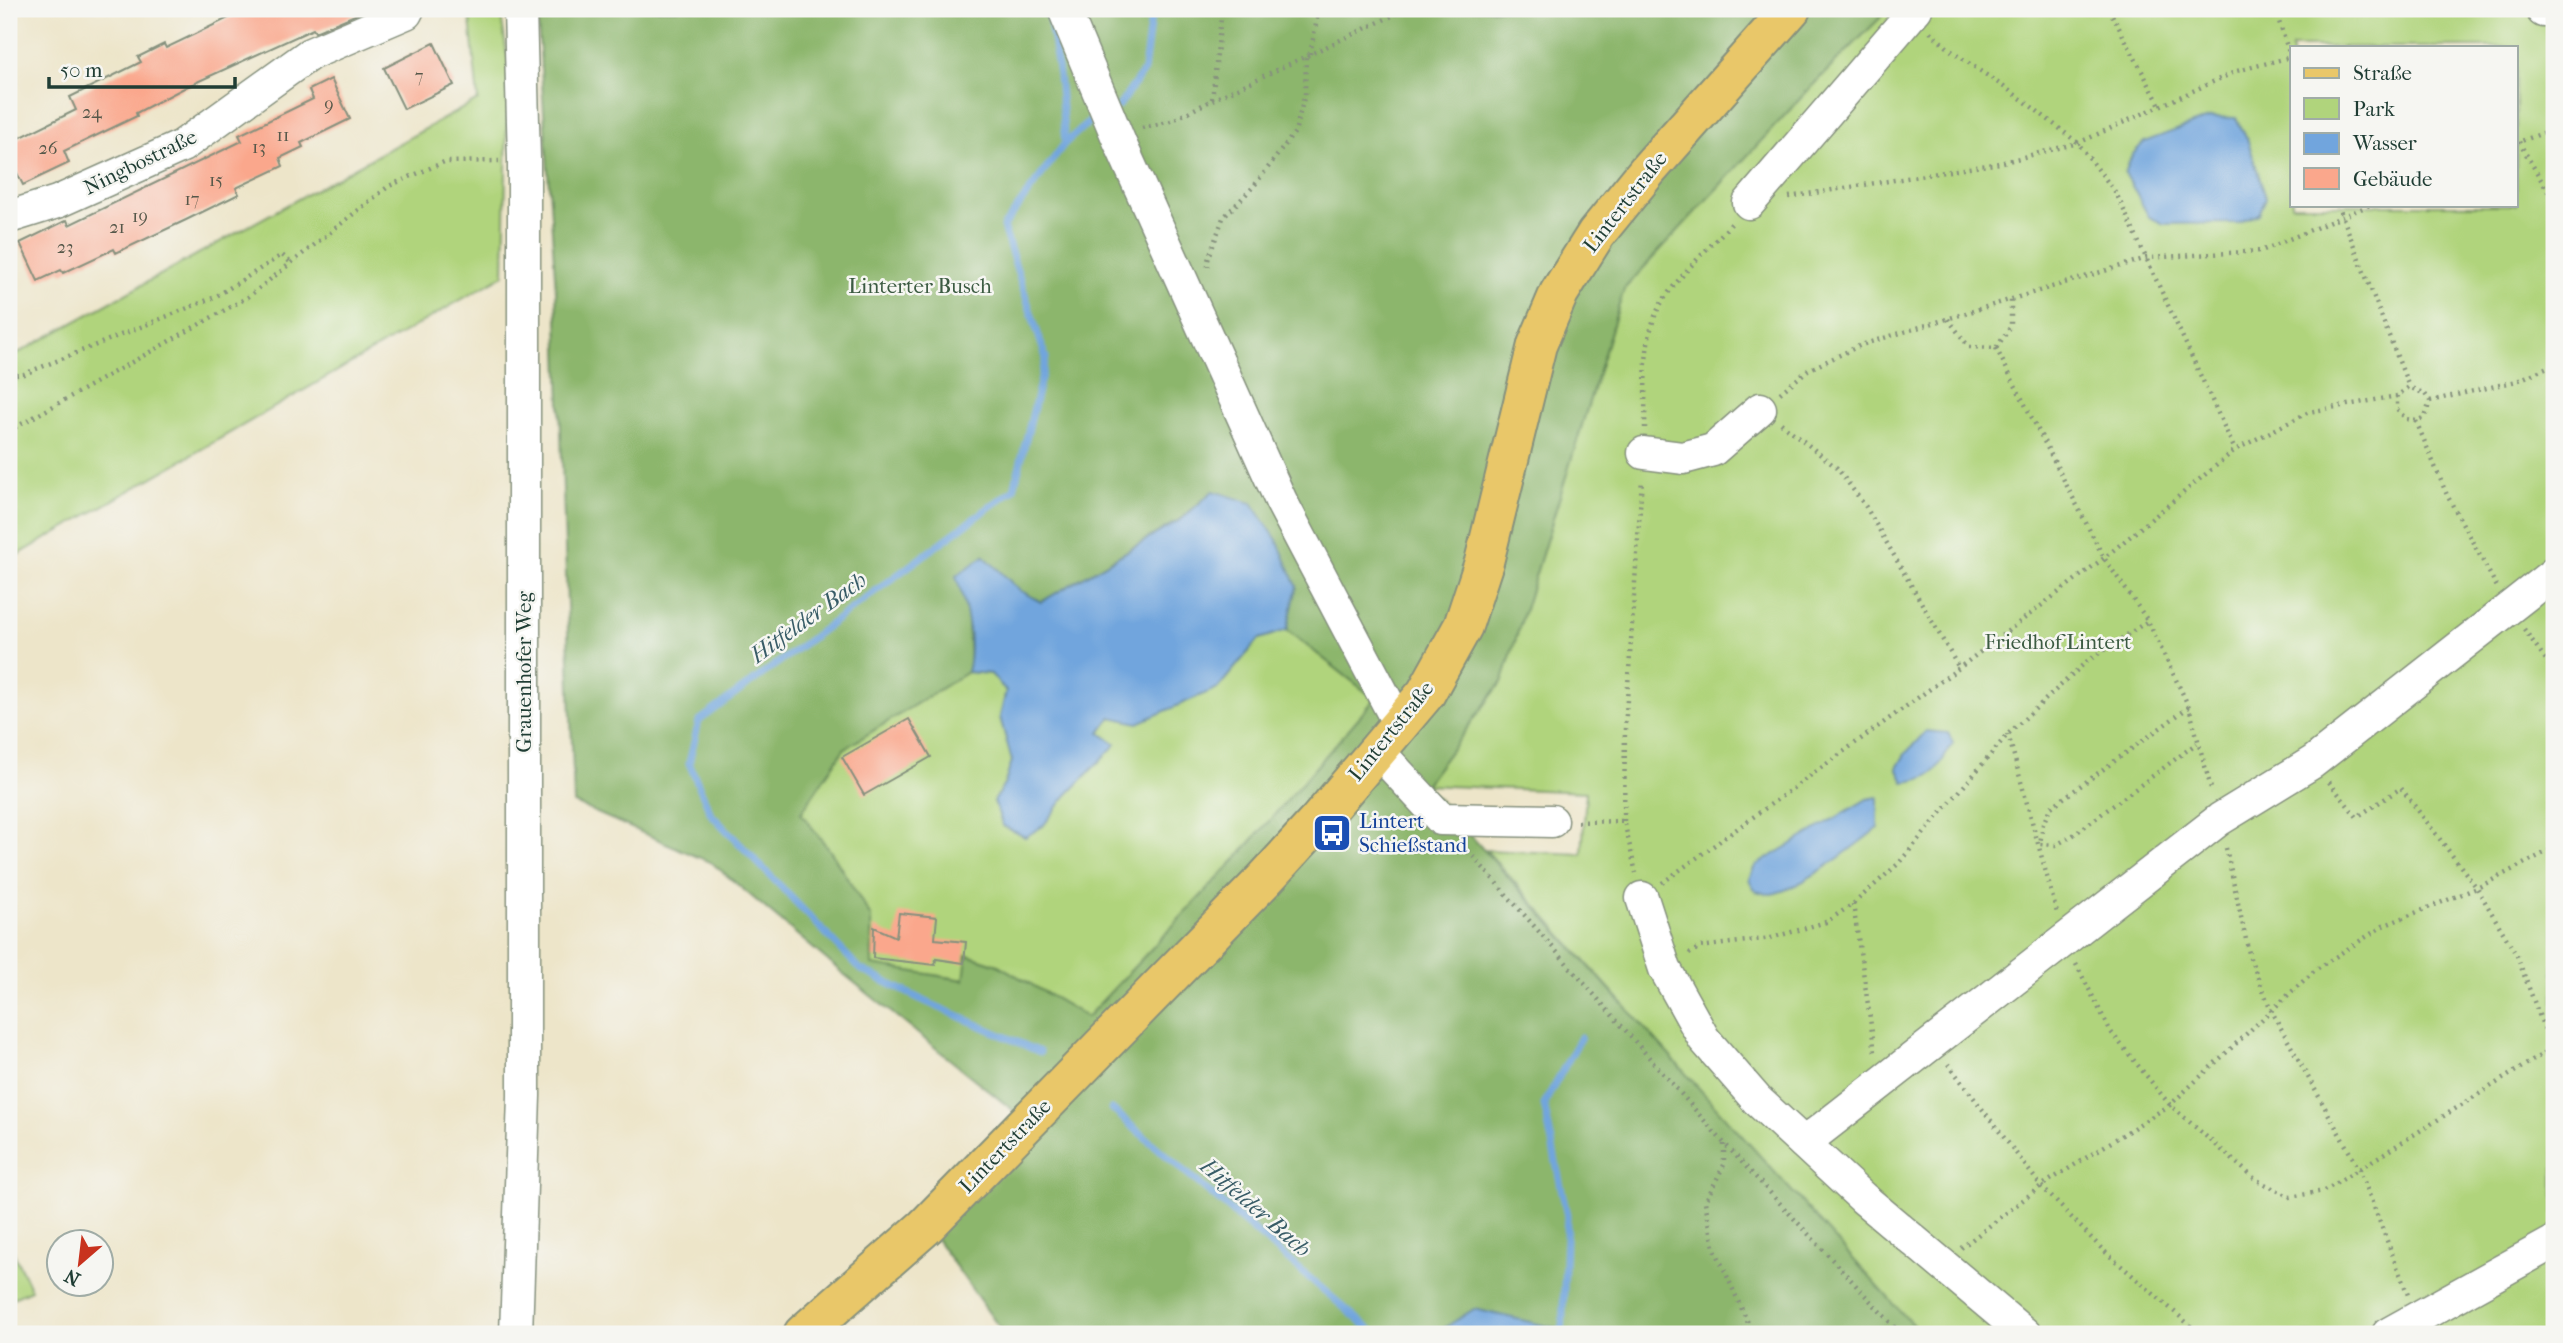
<svg xmlns="http://www.w3.org/2000/svg" width="2563" height="1343" viewBox="0 0 2563 1343" font-family="'IM FELL French Canon',serif">
	<style>
		.green { fill: #b0d47c; stroke: #688858; stroke-width: 2; fill-rule: evenodd }
		.forest { fill: #8cb66c; stroke: #567a50; stroke-width: 2; fill-rule: evenodd }
		.water { fill: #71a5dd; stroke: #487188; stroke-width: 2 }
		.lines { fill: none; stroke-linecap: round; stroke-linejoin: round }
		.stream { stroke: #71a5dd; stroke-width: 7 }
		.building { fill: #faa78c }
		.minor-casing { stroke: #86917e; stroke-width: 35 }
		.major-casing { stroke: #86917e; stroke-width: 42 }
		.path { stroke: #86917e; stroke-width: 4.5; stroke-dasharray: 2 5; stroke-linecap: butt }
		.minor { stroke: #fff; stroke-width: 32 }
		.major { stroke: #e9c769; stroke-width: 38 }
		.labels { text-anchor: middle; stroke-width: 5; stroke-linejoin: round; paint-order: stroke }
		.number-label { font-size: 18px; fill: #56584a }
		.street-label { font-size: 21px; fill: #1f3d34; stroke: #f6f6f2 }
		.park-label { font-size: 21px; fill: #3c5b42; stroke: #f6f6f2 }
		.transit-label { font-size: 21px; fill: #164399; stroke: #f6f6f2; text-anchor: start }
		.water-label { font-size: 23px; font-style: italic; fill: #385c67; stroke: #f6f6f2 }
	</style>
	<rect width="100%" height="100%" fill="#f6f6f2"/>
	<filter id="ink" filterUnits="userSpaceOnUse"><feTurbulence type="fractalNoise" baseFrequency=".0143" numOctaves="2"/><feDisplacementMap in="SourceGraphic" scale="14" xChannelSelector="R" yChannelSelector="G"/><feConvolveMatrix kernelMatrix="1 2 1 2 8 2 1 2 1" color-interpolation-filters="sRGB"/></filter>
	<filter id="wash" filterUnits="userSpaceOnUse"><feTurbulence type="fractalNoise" baseFrequency=".00686" numOctaves="4" result="noise"/><feDisplacementMap in="SourceGraphic" scale="28" xChannelSelector="R" yChannelSelector="G"/><feGaussianBlur stdDeviation="1.57" result="paint"/><feColorMatrix in="noise" values="0 0 0 0 0 0 0 0 0 0 0 0 0 0 0 0 0 1.4 0 .05"/><feComposite in="paint" operator="in"/></filter>
	<g filter="url(#wash)">
		<rect width="100%" height="100%" fill="#ede5c9"/>
		<!-- green -->
		<g class="green">
			<polygon points="469,9 500,9 508,61 504,275 9,560 9,358 478,100"/>
			<path d="M1889,9H2554V1334H1918L1486,850L1582,854L1586,792L1425,785L1503,680L1624,289L1810,88ZM2292,47H2516V205H2292Z"/>
			<polygon points="1287,630 1375,699 1236,859 1087,1017 998,965 968,955 965,980 871,965 871,917 831,852 801,813 844,749 967,672 992,674 1006,691 1000,717 1012,761 1005,783 994,802 1043,826 1066,796 1116,744 1100,733 1112,717 1218,688 1259,639"/>
			<polygon points="9,1243 31,1290 9,1300"/>
		</g>
		<!-- forest -->
		<path class="forest" d="M537,9H1889L1810,88L1624,289L1503,680L1425,785L1921,1334H1574L1474,1309L1435,1334H1004L919,1215L1019,1115L840,971L712,863L574,803L556,291ZM1213,491L1297,586L1287,630L1375,699L1236,859L1087,1017L998,965L967,955L964,980L872,965L871,917L831,852L801,813L844,749L967,672L970,661L967,607L984,556L1019,590L1041,602L1182,518Z"/>
		<!-- water -->
		<g class="water">
			<polygon points="2211,117 2236,118 2247,138 2266,198 2259,214 2238,223 2164,224 2149,217 2125,173 2132,155 2144,142"/>
			<path d="M1213,491L1252,503L1277,540L1297,586L1287,630L1259,639L1218,688L1138,723L1111,717L1100,733L1116,744L1066,796L1043,826L1025,837L1003,826L994,801L1005,783L1012,761L1000,717L1006,691L991,674L967,672C975,641 966,606 956,576L984,556L1019,590L1041,602L1182,519Z"/>
			<path d="M1926,731L1948,733L1953,743C1937,769 1936,779 1904,782L1897,768L1905,754Z"/>
			<path d="M1878,797V828C1854,846 1801,890 1771,894C1766,894 1760,892 1755,891L1749,879L1755,866L1867,799Z"/>
			<polygon points="1474,1309 1564,1330 1574,1334 1435,1334"/>
		</g>
		<g class="lines">
			<!-- stream -->
			<g class="stream">
				<polyline points="1048,9 1059,75 1065,143"/>
				<polyline points="1119,106 1144,70 1152,9"/>
				<polyline points="1040,1052 922,1000 860,969 711,814 689,763 699,721 1014,489 1046,358 1003,227 1065,143 1097,115"/>
				<polyline points="1112,1109 1375,1334"/>
				<polyline points="1562,1334 1567,1216 1544,1104 1581,1037"/>
			</g>
		</g>
		<g id="blocks">
			<!-- building -->
			<g class="building">
				<polygon points="247,9 369,9 315,32 313,29 186,87 136,113 137,116 64,151 69,163 23,185 9,157 9,143 76,110 70,97 141,62 138,57 164,44 166,48"/>
				<polygon points="434,43 454,85 404,109 384,68"/>
				<polygon points="331,79 350,119 301,143 303,147 280,158 283,166 236,188 239,194 186,220 116,253 114,249 63,273 61,270 38,281 20,243 67,220 69,225 242,141 239,135 313,99 309,90"/>
				<polygon points="909,719 931,757 864,795 842,757"/>
				<polygon points="899,913 937,917 935,939 966,942 964,963 936,959 935,965 873,958 874,927 896,937"/>
			</g>
		</g>
	</g>
	<g filter="url(#ink)">
		<use href="#blocks" fill-opacity="0" stroke="#86917e" stroke-width="2"/>
		<g class="lines">
			<!-- minor casing -->
			<g class="minor-casing">
				<g id="minor">
					<polyline points="1064,9 1120,143 1281,501 1400,726"/>
					<polyline points="2543,11 2554,11"/>
					<polyline points="1749,203 1916,9"/>
					<polyline points="9,217 57,202 182,146 310,54 406,13 408,9"/>
					<polyline points="1644,453 1683,458 1713,450 1760,409"/>
					<polyline points="1377,750 1441,819 1552,821"/>
					<polyline points="1642,898 1665,969 1704,1039 1757,1100 1863,1198 2025,1334"/>
					<polyline points="1804,1143 2220,819 2313,762 2554,573"/>
					<polyline points="516,1334 524,1096 524,160 520,9"/>
					<polyline points="2388,1334 2554,1242"/>
				</g>
			</g>
			<!-- major casing -->
			<g class="major-casing">
				<polyline id="major" points="803,1334 925,1227 1264,880 1318,821 1426,693 1463,626 1484,562 1537,345 1559,293 1596,234 1648,170 1791,9"/>
			</g>
			<!-- path -->
			<g class="path">
				<polyline points="2109,9 2161,107"/>
				<polyline points="2275,9 2291,59"/>
				<polyline points="1930,32 1954,53 2023,100 2078,143 2116,193 2235,450"/>
				<polyline points="1310,54 1319,9"/>
				<polyline points="1212,100 1407,9"/>
				<polyline points="1142,128 1171,121 1212,100 1222,9"/>
				<polyline points="2519,142 2554,202"/>
				<polyline points="2516,143 2554,129"/>
				<polyline points="1789,197 2000,163 2078,143 2237,71 2291,57"/>
				<polyline points="2338,205 2409,387"/>
				<polyline points="1208,267 1208,260 1223,218 1254,186 1295,132 1305,94 1306,56"/>
				<polyline points="1948,319 1969,347 1996,348 2011,326 2011,300"/>
				<polyline points="1996,348 2104,558 2148,621 2189,707 2212,792"/>
				<polyline points="9,376 24,374 215,297 282,255 290,262"/>
				<polyline points="1780,393 1808,370 1861,345 2147,258 2261,251 2370,205"/>
				<polyline points="2430,401 2517,381 2554,364"/>
				<polyline points="2416,421 2447,495 2497,587"/>
				<polyline points="1781,423 1837,468 1866,507 1959,668"/>
				<path d="M1645,428C1646,393 1642,350 1655,316C1666,287 1711,246 1733,222"/>
				<polyline points="9,431 248,297 389,186 444,162 499,161"/>
				<polyline points="2524,629 2554,671"/>
				<polyline points="2189,707 2050,808 2043,824 2040,844 2056,845 2072,836 2197,743"/>
				<polyline points="2008,734 2057,913"/>
				<polyline points="2329,782 2357,817 2401,788 2477,888 2517,956 2554,1055"/>
				<polyline points="1624,821 1625,729 1642,479"/>
				<polyline points="1578,822 1624,821 1636,873"/>
				<polyline points="1464,846 1724,1143 1901,1334"/>
				<polyline points="2226,848 2250,958 2271,1010 2360,1171 2408,1295"/>
				<polyline points="1662,883 1959,668 2104,558 2235,450 2309,412 2397,396 2409,387 2425,394 2430,401 2425,417 2416,421 2406,419 2397,409 2397,396"/>
				<polyline points="1853,904 1875,1052"/>
				<polyline points="1689,954 1700,947 1771,938 1826,922 1853,904 1898,864 2008,734 2086,662 2148,621"/>
				<polyline points="2076,964 2111,1032 2170,1105 2255,1179 2290,1197 2324,1191 2554,1047"/>
				<polyline points="1948,1064 2041,1186 2103,1250 2200,1334"/>
				<polyline points="1724,1144 1724,1165 1705,1202 1714,1247 1753,1334"/>
				<polyline points="1961,1248 2041,1186 2170,1105 2315,970 2383,926 2477,888 2554,848"/>
			</g>
			<!-- minor -->
			<use href="#minor" class="minor"/>
			<!-- major -->
			<use href="#major" class="major"/>
		</g>
	</g>
	<!-- icons -->
	<defs>
		<g id="bus-square" transform="scale(2.0125)"><rect x="-9" y="-9" width="18" height="18" rx="4" fill="#1a4fb4" stroke="#f6f6f2"/><path d="M-5-6H5V4H4V6H2V4H-2V6H-4V4H-5ZM-3.5-4V0h7V-4ZM-3.5 1.2v1.5H-2V1.2ZM2 1.2v1.5H3.5V1.2Z" fill="#fff"/></g>
	</defs>
	<g fill-rule="evenodd">
		<use href="#bus-square" x="1332" y="833"/>
	</g>
	<g class="labels">
		<!-- number labels -->
		<g class="number-label">
			<text x="419" y="82">7</text>
			<text x="329" y="110">9</text>
			<text x="92" y="118">24</text>
			<text x="283" y="141">11</text>
			<text x="259" y="153">13</text>
			<text x="48" y="154">26</text>
			<text x="216" y="186">15</text>
			<text x="192" y="205">17</text>
			<text x="140" y="222">19</text>
			<text x="117" y="233">21</text>
			<text x="65" y="253">23</text>
		</g>
		<!-- street labels -->
		<g class="street-label">
			<text transform="translate(140 162) rotate(-26)" y="7">Ningbostraße</text>
			<text transform="translate(1625 202) rotate(-52)" y="7">Lintertstraße</text>
			<text transform="translate(524 672) rotate(-90)" y="7">Grauenhofer Weg</text>
			<text transform="translate(1391 731) rotate(-51)" y="7">Lintertstraße</text>
			<text transform="translate(1005 1146) rotate(-46)" y="7">Lintertstraße</text>
		</g>
		<!-- park labels -->
		<g class="park-label">
			<text x="920" y="293">Linterter Busch</text>
			<text x="2058" y="649">Friedhof Lintert</text>
		</g>
		<!-- transit labels -->
		<g class="transit-label">
			<text x="1359" y="828">Lintert<tspan x="1359" dy="24">Schießstand</tspan></text>
		</g>
		<!-- water labels -->
		<g class="water-label">
			<text transform="translate(808 617) rotate(-36)" y="8">Hitfelder Bach</text>
			<text transform="translate(1256 1207) rotate(41)" y="8">Hitfelder Bach</text>
		</g>
	</g>
	<!-- margin -->
	<rect width="2563" height="1343" fill="none" stroke="#f6f6f2" stroke-width="35"/>
	<!-- legend -->
	<rect x="2290" y="46" width="228" height="161" fill="#f6f6f2" stroke="#a0aca6" stroke-width="2"/>
	<rect x="2304" y="68" width="35" height="10" fill="#e9c769" stroke="#a0aca6" stroke-width="2"/>
	<text x="2353" y="80" font-size="21" fill="#1f3d34">Straße</text>
	<rect x="2304" y="98" width="35" height="21" fill="#b0d47c" stroke="#a0aca6" stroke-width="2"/>
	<text x="2353" y="116" font-size="21" fill="#1f3d34">Park</text>
	<rect x="2304" y="133" width="35" height="21" fill="#71a5dd" stroke="#a0aca6" stroke-width="2"/>
	<text x="2353" y="150" font-size="21" fill="#1f3d34">Wasser</text>
	<rect x="2304" y="168" width="35" height="21" fill="#faa78c" stroke="#a0aca6" stroke-width="2"/>
	<text x="2353" y="186" font-size="21" fill="#1f3d34">Gebäude</text>
	<!-- north arrow -->
	<g transform="translate(80 1263) rotate(208)"><circle r="33" fill="#f6f6f2" stroke="#a0aca6" stroke-width="2"/>
	<path d="M0-5L12 26L0 18L-12 26Z" fill="#c8321e"/>
	<text y="-10" font-size="19" font-weight="bold" text-anchor="middle" fill="#1f3d34">N</text>
	</g>
	<!-- scale -->
	<path d="M49 77v10h186v-10" fill="none" stroke="#1f3d34" stroke-width="3.5"/>
	<text x="60" y="77" font-size="21" fill="#1f3d34" stroke="#f6f6f2" stroke-width="5" paint-order="stroke">50 m</text>
</svg>
